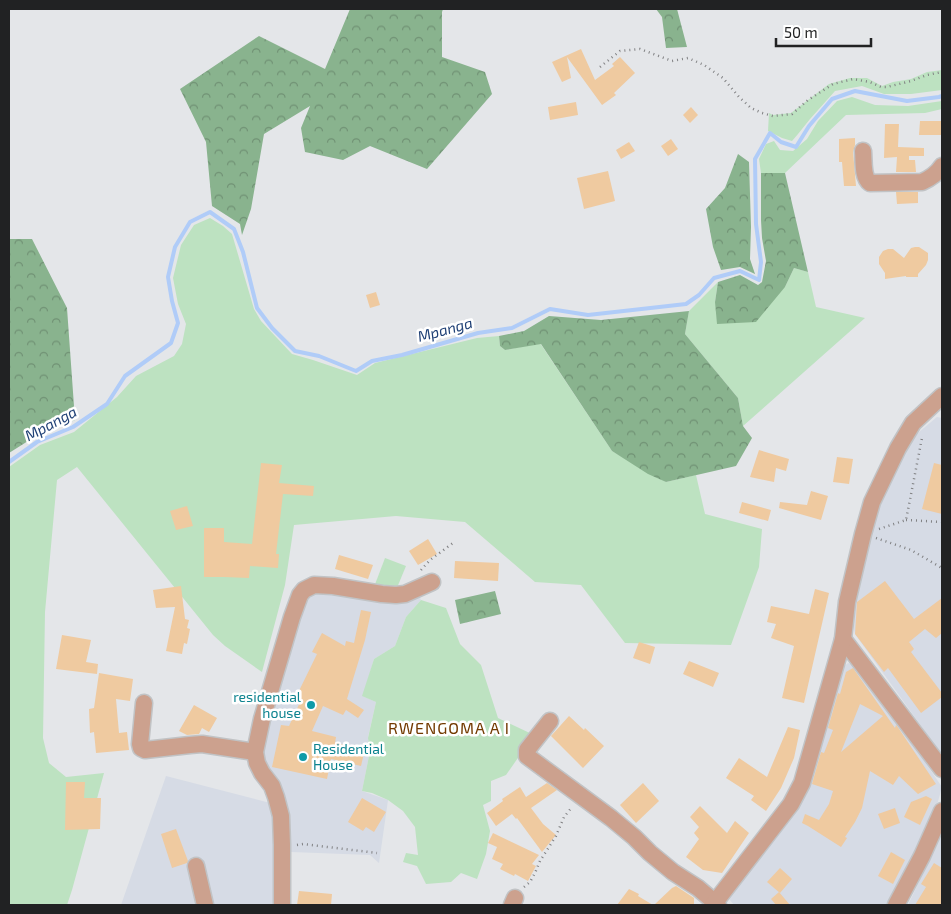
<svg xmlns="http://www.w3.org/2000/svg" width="951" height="914" viewBox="0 0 951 914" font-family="'Exo 2',sans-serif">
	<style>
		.built { fill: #d6dbe5 }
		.green { fill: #bde2c1 }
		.forest { fill: url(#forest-crowns) }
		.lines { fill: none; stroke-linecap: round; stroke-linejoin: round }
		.stream { stroke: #b0ccf8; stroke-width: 4 }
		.building { fill: #efcaa0; fill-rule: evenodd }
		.minor-casing { stroke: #c1c3c5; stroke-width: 19 }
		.path { stroke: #808183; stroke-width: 2.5; stroke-dasharray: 1 4; stroke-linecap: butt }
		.minor { stroke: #cca18e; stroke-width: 16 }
		.culture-dot { fill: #0f9aa8; stroke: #fff; stroke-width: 2 }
		.labels { text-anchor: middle; stroke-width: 5; stroke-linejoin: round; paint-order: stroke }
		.culture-label { font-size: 14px; fill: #0d838f; stroke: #fff; text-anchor: end }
		.water-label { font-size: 15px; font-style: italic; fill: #204176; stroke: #fff }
		.quarter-label { font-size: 16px; letter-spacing: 1px; fill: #733a01; stroke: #fff }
	</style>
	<defs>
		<pattern id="forest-crowns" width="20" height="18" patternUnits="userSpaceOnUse" patternTransform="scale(1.25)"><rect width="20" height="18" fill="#89b38e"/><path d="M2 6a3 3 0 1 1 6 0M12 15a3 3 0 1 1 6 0" fill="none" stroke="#709174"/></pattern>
	</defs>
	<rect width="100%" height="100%" fill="#e4e6e9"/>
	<!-- built -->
	<g class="built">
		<polygon points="937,417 942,418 942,755 855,634 850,614 871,521 912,438"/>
		<polygon points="316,589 417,590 421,600 406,617 395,646 374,659 363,696 376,702 368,737 370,751 362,791 388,800 379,863 370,855 291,852 284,814 259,760 294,631 307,602"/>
		<polygon points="848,663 862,669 942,787 937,805 891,905 734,905 729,899 759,855 800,805 807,793 842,668"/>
		<polygon points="166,776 270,803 276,807 279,905 121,905"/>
		<polygon points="942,825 942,905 908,905 925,869"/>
	</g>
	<!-- green -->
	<g class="green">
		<polygon points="942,70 942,90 911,94 884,94 862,86 835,91 810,119 798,134 792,141 782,138 768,131 769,113 773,115 791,113 829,84 850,78 867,78 882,86 893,82 911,79 927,72"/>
		<polygon points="852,97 875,105 908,106 942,101 942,109 925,113 846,115 785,173 761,173 759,159 766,144 774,141 780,150 793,151 807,139 818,121 837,101"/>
		<polygon points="210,218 223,226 232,234 254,309 261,321 292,354 313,360 357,375 375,363 477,338 499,336 500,346 505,350 540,343 612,451 666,482 696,475 705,514 762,529 759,567 731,645 625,643 581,585 535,582 465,522 396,516 294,525 285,585 262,672 225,646 213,635 77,467 57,480 45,612 43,738 49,763 66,777 104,773 72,890 67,905 9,905 9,467 40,445 74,432 117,397 136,376 174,356 182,344 186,324 178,304 173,278 181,245 194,225"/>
		<polygon points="794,268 808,272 816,307 865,318 743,426 738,398 685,334 689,311 718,282 715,302 785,287"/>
		<polygon points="385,558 406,566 394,595 374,587"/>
		<polygon points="421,600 446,608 460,644 481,665 498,718 534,735 506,775 491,781 491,801 483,805 490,831 486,854 477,879 461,873 451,882 426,884 417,866 403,862 406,853 418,855 415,827 403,811 388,800 372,793 362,791 370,751 368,738 376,702 362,696 374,659 395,646 406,617"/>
	</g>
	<!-- forest -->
	<g class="forest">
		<polygon points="350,9 443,9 442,12 442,57 485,72 492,94 427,169 370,146 343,160 305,152 301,128 310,106 264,134 251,209 242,235 240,224 212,206 206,142 180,89 259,36 325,69"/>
		<polygon points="656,9 677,9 687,47 666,48 662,17"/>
		<polygon points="738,154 749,162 751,227 750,259 755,274 740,267 721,270 713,247 706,209 725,188"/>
		<polygon points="761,173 785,173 808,272 794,268 785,287 756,322 717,324 715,302 718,282 740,275 758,285 762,282 766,261 762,238 761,220"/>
		<polygon points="9,239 32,239 67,308 75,420 36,436 9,453"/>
		<polygon points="689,311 685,334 738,398 743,426 752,438 736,466 666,482 648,474 612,451 541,344 505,350 500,346 499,336 524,331 549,316 601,320"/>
		<polygon points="495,591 501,614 460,624 455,600"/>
	</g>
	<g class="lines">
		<!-- stream -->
		<polyline class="stream" points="9,462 37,442 73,427 107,404 125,376 171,343 178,323 172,301 168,277 175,247 190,222 210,212 234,229 243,252 257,308 272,328 295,351 319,356 356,371 372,361 402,355 478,333 512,328 550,309 588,315 686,304 699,295 714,278 740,271 759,280 761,262 756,224 755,159 770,133 781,142 796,147 809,126 832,99 855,91 907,101 939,97 942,96"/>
	</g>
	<!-- building -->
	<g class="building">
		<polygon points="581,49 595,80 614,66 612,64 620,57 635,73 614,93 616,95 602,105 567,57 571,78 562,82 552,62"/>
		<polygon points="576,102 578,115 550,120 548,107"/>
		<polygon points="691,107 698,115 690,123 683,115"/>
		<polygon points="920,121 942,121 942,135 919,135"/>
		<polygon points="885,124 899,124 898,147 924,148 924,156 909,156 909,160 915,160 916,172 896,172 897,157 884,158"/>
		<polygon points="855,138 855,145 853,152 856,186 844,186 842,162 839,162 839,139"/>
		<polygon points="671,139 678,149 668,156 661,146"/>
		<polygon points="629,142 635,151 621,159 616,150"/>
		<polygon points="608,171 615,201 584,209 577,178"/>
		<polygon points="896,192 918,192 918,203 897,204"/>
		<polygon points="915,247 919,247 928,253 928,260 926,265 918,274 918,277 906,277 906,276 885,279 885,273 879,264 879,257 883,251 888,249 893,249 904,258 911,248"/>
		<polygon points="376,292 380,305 370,308 366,295"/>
		<polygon points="759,450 789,459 786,471 776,468 774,482 750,477"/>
		<polygon points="837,457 853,459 849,484 833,482"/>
		<polygon points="261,463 282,465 279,483 314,486 313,496 283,494 276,554 279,554 278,568 250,566 249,578 224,577 204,577 204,528 224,528 224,542 252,544"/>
		<polygon points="934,463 942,465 942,514 922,509"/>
		<polygon points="811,491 828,496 821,520 779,508 780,502 807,505"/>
		<polygon points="742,502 771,510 768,521 739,513"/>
		<polygon points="187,506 193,526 176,530 170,511"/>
		<polygon points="428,539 437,554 418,565 409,551"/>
		<polygon points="339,555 373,565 368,579 335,569"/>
		<polygon points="455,561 499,563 498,581 454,578"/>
		<polygon points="885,581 914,619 942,598 942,633 936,638 925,629 909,642 914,649 911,652 942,693 942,697 921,713 888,668 884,672 855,634 857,602"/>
		<polygon points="181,586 185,619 189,620 187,628 190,629 187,644 184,643 182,654 166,651 175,607 156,608 153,590"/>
		<polygon points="815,589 829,593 804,703 782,698 794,646 771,638 776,624 767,622 771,606 809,614"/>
		<polygon points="361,610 371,612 365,640 347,699 364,710 358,718 346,710 343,715 323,706 312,731 336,737 335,743 365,749 361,766 331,759 327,779 272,767 281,725 289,726 301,700 296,697 317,654 312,652 322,633 345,646 346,641 354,643"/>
		<polygon points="62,635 91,640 86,662 98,664 97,674 56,669"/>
		<polygon points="639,642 655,647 650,664 633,658"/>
		<polygon points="689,661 719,673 713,687 683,674"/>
		<path d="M853,668L895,728L896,725L897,726L936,784L918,794L899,776L893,785L870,771L862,808L855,822L845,837L847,838L841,847L808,826L802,823L805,814L819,820L829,804L833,791L812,784L821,752L824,753L833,730L828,728L838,693L840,694L846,672ZM860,704L883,716L841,752Z"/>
		<polygon points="99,673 133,679 130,701 116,699 119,733 127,732 129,750 96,753 94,732 90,733 89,709 94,708"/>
		<polygon points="194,705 217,718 209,732 202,728 199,734 187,735 179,731"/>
		<polygon points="569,716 584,730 585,728 604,746 583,768 551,736"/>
		<polygon points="788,727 800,730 794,758 781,788 766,811 751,800 754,796 726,778 739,758 767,777"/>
		<polygon points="66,782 85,782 84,798 101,798 100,829 65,830"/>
		<polygon points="547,783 557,790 531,808 543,824 556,835 542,852 517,818 516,819 512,814 496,826 487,813 503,801 502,799 520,787 526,797"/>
		<polygon points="643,783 659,801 636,823 620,805"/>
		<polygon points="926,796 932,799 920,825 904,817 911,802"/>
		<polygon points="362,798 386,812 374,832 366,827 363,831 348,822"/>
		<polygon points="700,806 727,833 735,821 749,833 722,873 703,870 686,857 699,839 694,833 699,827 690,817"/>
		<polygon points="895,808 900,823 884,829 878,814"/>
		<polygon points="176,829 188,861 187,863 172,868 161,834"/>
		<polygon points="493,833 539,855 532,864 536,866 528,881 515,874 514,876 500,869 503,864 492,859 497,847 488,843"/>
		<polygon points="891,852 905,860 893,884 878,876"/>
		<polygon points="934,863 942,868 942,905 915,905 926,887 921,884"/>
		<polygon points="780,868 792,879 780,893 767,882"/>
		<polygon points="676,886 694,898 694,905 654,905 672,888"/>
		<polygon points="629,889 639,894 638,896 653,905 617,905"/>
		<polygon points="299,891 332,894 331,905 297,905"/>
		<polygon points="779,892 790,905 776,905 771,899"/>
	</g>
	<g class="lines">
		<!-- minor casing -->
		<g class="minor-casing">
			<g id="minor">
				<path d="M863,151C864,160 862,177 870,183L922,182C931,178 937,174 942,166"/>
				<polyline points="843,639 942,769"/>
				<polyline points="144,703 140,744 141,748 145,750 190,745 202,744 255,752"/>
				<polyline points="550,721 527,750 527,756 611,818 634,837 650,853 673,872 698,888 718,905"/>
				<polyline points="196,866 205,905"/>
				<polyline points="282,905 282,845 281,816 276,797 272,786 262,773 257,763 255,752 262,719 292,617 300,595 304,590 314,585 333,586 382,594 396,595 405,594 432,582"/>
				<polyline points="512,905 515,898"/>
				<polyline points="713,905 791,804 802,783 843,639 847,602 863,534 872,502 898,448 913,423 942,396"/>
				<polyline points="896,905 922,856 942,811"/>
			</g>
		</g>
		<!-- path -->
		<g class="path">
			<polyline points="600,67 620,51 640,49 672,61 688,58 704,65 723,78 739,97 751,108 762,113 773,116 792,114 808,100 833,84 853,79 870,82 881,87 887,87 911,81 927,75 942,72"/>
			<polyline points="906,520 942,522"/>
			<polyline points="879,529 906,520 922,438"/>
			<polyline points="876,538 911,550 942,568"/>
			<polyline points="421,570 430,560 453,543"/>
			<polyline points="297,845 303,844 377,853"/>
			<polyline points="524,887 530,882 535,873 540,861 556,836 564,817 572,807"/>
		</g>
		<!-- minor -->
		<use href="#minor" class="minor"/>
	</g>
	<!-- markers -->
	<g class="culture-dot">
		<circle cx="311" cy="705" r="5"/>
		<circle cx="303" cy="757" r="5"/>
	</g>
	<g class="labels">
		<!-- culture labels -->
		<g class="culture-label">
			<text x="301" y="702">residential<tspan x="301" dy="16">house</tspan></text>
			<text x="313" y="754" text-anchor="start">Residential<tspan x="313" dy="16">House</tspan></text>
		</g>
		<!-- water labels -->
		<g class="water-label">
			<text transform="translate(445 330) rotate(-15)" y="5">Mpanga</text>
			<text transform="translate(51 424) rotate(-28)" y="5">Mpanga</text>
		</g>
		<!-- quarter labels -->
		<g class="quarter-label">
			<text x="449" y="734">RWENGOMA A I</text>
		</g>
	</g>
	<!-- border -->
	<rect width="951" height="914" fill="none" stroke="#212223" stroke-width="20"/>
	<!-- scale -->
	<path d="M776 38v8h95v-8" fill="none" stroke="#212223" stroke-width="2.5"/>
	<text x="784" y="38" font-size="15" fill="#212223" stroke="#ffffff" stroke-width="4" paint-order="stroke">50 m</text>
</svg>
